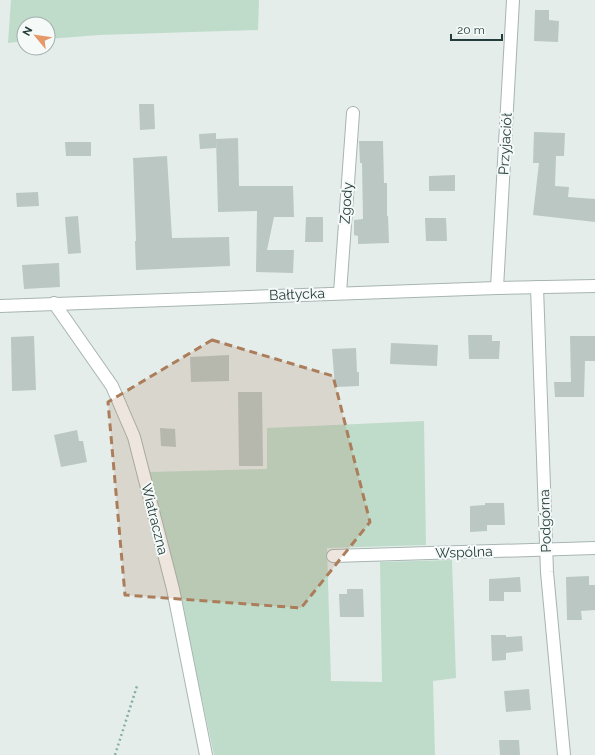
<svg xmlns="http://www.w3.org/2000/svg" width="595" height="755" viewBox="0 0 595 755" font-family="Raleway,sans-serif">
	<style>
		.green { fill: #bfdccb }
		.building { fill: #bac7c3 }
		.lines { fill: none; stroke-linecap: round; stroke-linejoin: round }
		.minor-casing { stroke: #a7b5b2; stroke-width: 14 }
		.path { stroke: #87ada7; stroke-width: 2.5; stroke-dasharray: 2 3; stroke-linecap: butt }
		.minor { stroke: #fff; stroke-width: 12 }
		.marked { fill: #ac7d5a; fill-opacity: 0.2; stroke: #ac7d5a; stroke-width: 3; stroke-dasharray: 8 5; stroke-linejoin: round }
		.labels { text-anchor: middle; stroke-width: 4; stroke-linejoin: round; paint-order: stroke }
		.street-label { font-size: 14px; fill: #253d3a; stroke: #f5f9f8 }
	</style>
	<rect width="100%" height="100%" fill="#e4edea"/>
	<!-- green -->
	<g class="green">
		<polygon points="11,0 259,0 258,30 99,35 48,39 48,24 24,24 24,41 8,43"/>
		<polygon points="424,421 426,545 327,548 331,681 382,682 380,562 452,560 456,678 433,681 435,755 214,755 178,590 150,472 267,469 267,428"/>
	</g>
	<!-- building -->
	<g class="building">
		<polygon points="535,10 549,10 549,20 559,21 558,42 534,41"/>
		<polygon points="139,104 154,104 155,129 140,130"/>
		<polygon points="534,132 565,133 564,156 556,156 555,186 569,187 568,197 595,199 595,222 533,215 539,163 533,163"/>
		<polygon points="216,133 216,148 200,149 199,134"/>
		<polygon points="238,138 239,186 293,186 294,217 274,217 267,250 294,250 293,273 256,272 257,211 218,212 216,139"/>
		<polygon points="359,141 383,141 384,183 387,183 387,216 388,216 389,243 358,244 358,236 354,235 354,220 363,219 362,163 360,163"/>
		<polygon points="65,142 91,142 91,156 66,156"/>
		<polygon points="167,156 172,238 229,237 230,266 136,270 135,241 136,241 133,158"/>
		<polygon points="455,175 455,191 429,191 429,176"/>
		<polygon points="38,192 39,206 17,207 16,193"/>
		<polygon points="78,216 81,253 68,254 65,217"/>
		<polygon points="306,217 323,217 323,242 305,242"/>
		<polygon points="425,218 446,218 447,241 426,241"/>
		<polygon points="59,263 60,287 24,289 22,265"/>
		<polygon points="468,335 492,335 492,341 500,341 499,359 469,359"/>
		<polygon points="34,336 36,390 12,391 11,337"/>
		<polygon points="570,336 595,336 595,361 585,361 584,397 555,397 554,382 571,382"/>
		<polygon points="391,343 438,345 437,366 390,364"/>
		<polygon points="356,348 357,372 359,372 359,386 335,387 332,349"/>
		<polygon points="229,355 229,381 191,382 190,357"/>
		<polygon points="238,392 262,392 263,466 239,466"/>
		<polygon points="160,428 175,429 176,447 161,446"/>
		<polygon points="77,430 79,441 83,441 87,462 61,467 54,435"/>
		<polygon points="485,503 504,503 505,525 487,525 487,531 470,532 470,506 485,505"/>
		<polygon points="589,576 589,585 595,585 595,610 581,611 582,620 567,620 566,577"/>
		<polygon points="520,577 521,592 504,592 504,601 489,601 489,579"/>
		<polygon points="347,589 363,589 364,617 340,617 339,594 347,594"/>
		<polygon points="491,635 506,635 506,637 522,636 523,651 506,653 506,660 492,661"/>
		<polygon points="529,689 531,710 506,712 504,691"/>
		<polygon points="499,740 519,740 520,755 500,755"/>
	</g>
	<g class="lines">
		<!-- minor casing -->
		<g class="minor-casing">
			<g id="minor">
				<polyline points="537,287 547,572 564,755"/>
				<polyline points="497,288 513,0"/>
				<polyline points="340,293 353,113"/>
				<polyline points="54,303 112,386 134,437 173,589 206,755"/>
				<polyline points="0,306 497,288 595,286"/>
				<polyline points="333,556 595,548"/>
			</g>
		</g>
		<!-- path -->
		<polyline class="path" points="115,755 137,686"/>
		<!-- minor -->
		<use href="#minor" class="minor"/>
	</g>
	<!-- marked area -->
	<path class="marked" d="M212,340L333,376L370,522L301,608L125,595L108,402Z"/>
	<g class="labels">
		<!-- street labels -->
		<g class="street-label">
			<text transform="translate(505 144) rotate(-87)" y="5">Przyjaciół</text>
			<text transform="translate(346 203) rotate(-86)" y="5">Zgody</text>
			<text transform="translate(297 294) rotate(-2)" y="5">Bałtycka</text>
			<text transform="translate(155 519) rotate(76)" y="5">Wiatraczna</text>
			<text transform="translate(545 521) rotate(-92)" y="5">Podgórna</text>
			<text transform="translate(464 552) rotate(-2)" y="5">Wspólna</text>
		</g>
	</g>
	<!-- north arrow -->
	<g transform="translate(36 36) rotate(299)"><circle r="19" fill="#f5f9f8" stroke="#a2aeac"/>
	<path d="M0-3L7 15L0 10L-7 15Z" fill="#e69968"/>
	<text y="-6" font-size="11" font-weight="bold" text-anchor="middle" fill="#253d3a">N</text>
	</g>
	<!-- scale -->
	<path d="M451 34v6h51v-6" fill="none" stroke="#253d3a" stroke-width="2"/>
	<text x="457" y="34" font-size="12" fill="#253d3a" stroke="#f5f9f8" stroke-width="3" paint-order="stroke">20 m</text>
</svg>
